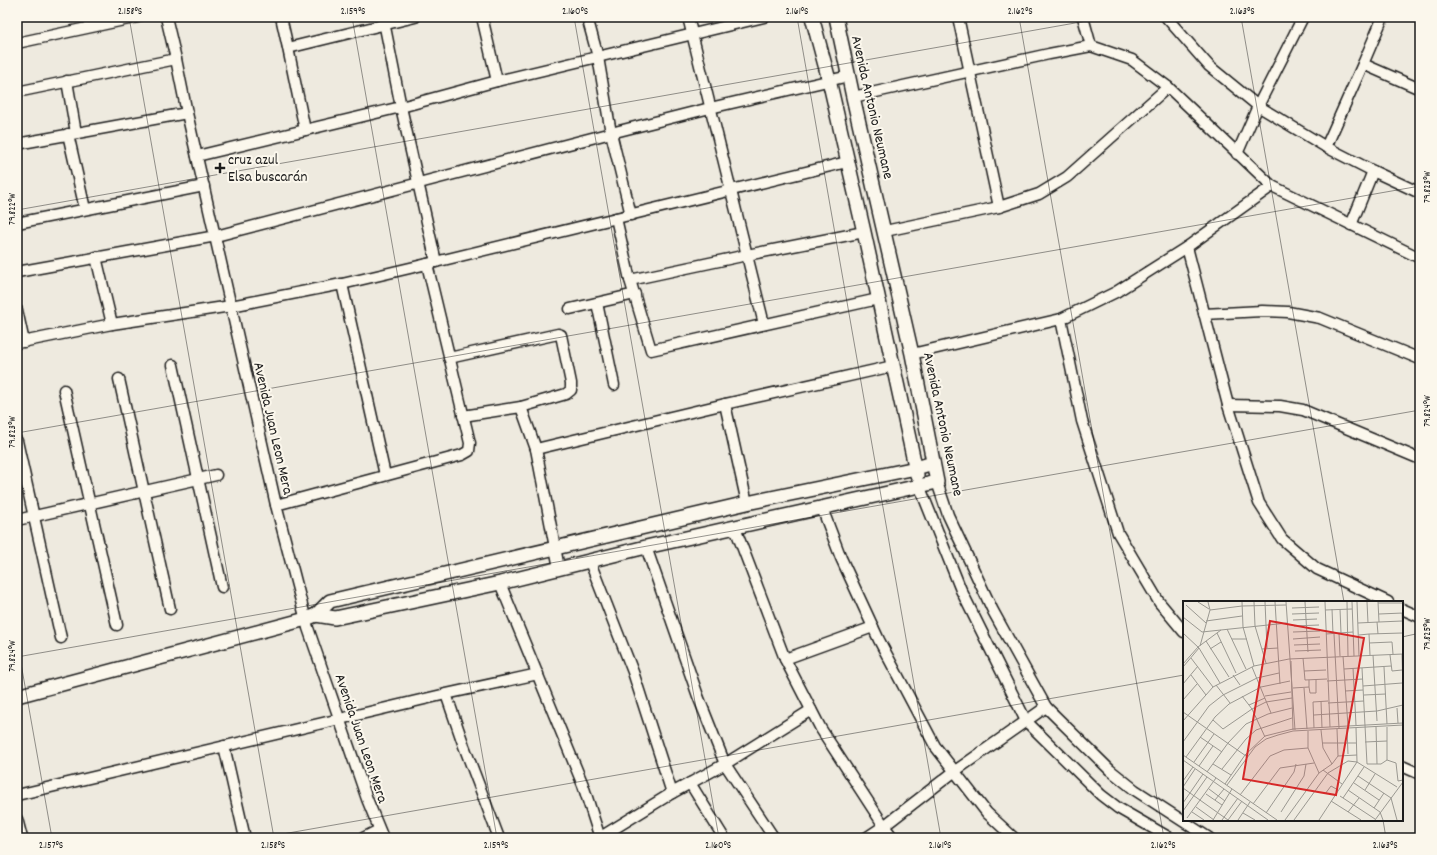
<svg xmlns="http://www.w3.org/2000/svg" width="1437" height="855" viewBox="0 0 1437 855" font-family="Dekko,sans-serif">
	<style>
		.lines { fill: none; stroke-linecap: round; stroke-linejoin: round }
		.minor-casing { stroke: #1c1c1c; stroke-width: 13 }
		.tertiary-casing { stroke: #1c1c1c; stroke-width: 16 }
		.minor { stroke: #fbf7ec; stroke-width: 10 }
		.tertiary { stroke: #fbf7ec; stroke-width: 13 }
		.ticks { fill: none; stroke: #1c1c1c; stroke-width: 1; stroke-opacity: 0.45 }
		.poi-dot { fill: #1c1c1c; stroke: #fbf7ec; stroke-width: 1.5 }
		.labels { text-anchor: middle; stroke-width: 4; stroke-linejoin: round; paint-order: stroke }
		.street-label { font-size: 15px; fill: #1c1c1c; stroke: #fbf7ec }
		.poi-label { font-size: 15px; fill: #1c1c1c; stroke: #fbf7ec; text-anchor: start }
		.inset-road { fill: none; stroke: #9a9891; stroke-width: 1 }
		.view { fill: #d62828; fill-opacity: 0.15; stroke: #d62828; stroke-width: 2 }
		.inset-edge { fill: none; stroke: #1c1c1c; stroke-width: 2 }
		.neatline { fill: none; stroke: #1c1c1c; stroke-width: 1.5 }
		.ticks-label { font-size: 10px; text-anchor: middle; fill: #1c1c1c }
	</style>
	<rect width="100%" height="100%" fill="#eeeadf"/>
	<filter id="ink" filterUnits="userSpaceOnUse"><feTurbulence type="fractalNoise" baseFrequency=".025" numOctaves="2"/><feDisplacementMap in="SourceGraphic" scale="8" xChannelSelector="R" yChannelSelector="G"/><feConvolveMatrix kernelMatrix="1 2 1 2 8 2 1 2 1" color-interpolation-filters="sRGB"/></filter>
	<g filter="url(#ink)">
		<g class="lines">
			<!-- minor casing -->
			<g class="minor-casing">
				<g id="minor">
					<polyline points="166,17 176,59 187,113 276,505 308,628 367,799 383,838"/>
					<polyline points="281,17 288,48 305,130"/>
					<polyline points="383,17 401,107 436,262"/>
					<polyline points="482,17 497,81"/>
					<polyline points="587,17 598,57 611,133 631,215"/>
					<polyline points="688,17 764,324"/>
					<polyline points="958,17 999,207"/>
					<polyline points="1083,17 1091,46"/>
					<polyline points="1166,17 1209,66 1258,106 1326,147 1373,171 1420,193"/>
					<polyline points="1383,17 1363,64 1420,89"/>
					<polyline points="17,43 138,17"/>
					<polyline points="288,48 415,17"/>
					<polyline points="67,81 76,133"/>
					<polyline points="17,92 176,59"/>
					<polyline points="853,97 1049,54 1091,46 1132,60 1168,87"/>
					<polyline points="68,134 85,209"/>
					<polyline points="17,144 187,113"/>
					<polyline points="1326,147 1363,64"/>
					<polyline points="1237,154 1258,106 1303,17"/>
					<polyline points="197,156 401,107 497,81 764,17"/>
					<polyline points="616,218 630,280 651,350 878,299"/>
					<polyline points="17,223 204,186"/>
					<polyline points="1351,225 1373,171"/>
					<polyline points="885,231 999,207 1039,194 1067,177 1168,87 1272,186 1420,258"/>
					<polyline points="1187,247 1228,405 1259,503 1282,539 1317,569 1388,602"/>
					<polyline points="96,257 112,324"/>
					<polyline points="17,272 216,236 611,133 710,108 849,76"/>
					<polyline points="630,280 747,255 864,232"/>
					<polyline points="342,284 385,475"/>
					<polyline points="597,303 614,385"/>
					<polyline points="570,309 635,294"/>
					<polyline points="17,310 24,342"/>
					<polyline points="1204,314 1262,311 1288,312 1320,318 1420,359"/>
					<polyline points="1061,319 1082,421 1118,533 1159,602 1184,632"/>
					<polyline points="17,343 112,324 231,306 342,284 427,264 847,162"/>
					<polyline points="912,354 1061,319 1116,292 1187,247 1272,186"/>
					<polyline points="449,358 558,334 561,335 571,383 571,390 566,394 521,407"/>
					<polyline points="173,365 222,587"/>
					<polyline points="119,379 170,609"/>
					<polyline points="64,390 117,625"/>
					<polyline points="725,404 747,503"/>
					<polyline points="1228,405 1280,406 1303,410 1420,459"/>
					<polyline points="463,416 521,407 536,449 559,568"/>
					<polyline points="17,441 61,638"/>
					<polyline points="536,449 725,404 893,366"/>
					<polyline points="937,482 948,515 993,611 1046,707 1110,770 1135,790 1209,838"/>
					<polyline points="919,485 961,590 1026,721 1101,795 1118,808 1170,838"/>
					<polyline points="276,505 462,455 469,451 470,443 427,264"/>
					<polyline points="822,508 841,558 879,640 935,746 987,813 1014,838"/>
					<polyline points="17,520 216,475"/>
					<polyline points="735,528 785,659 821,729 884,826 893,838"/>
					<polyline points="646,547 698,696 725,764 774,838"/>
					<polyline points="590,562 633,672 672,793"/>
					<polyline points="500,583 583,785 600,838"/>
					<polyline points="1402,609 1420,617"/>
					<polyline points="785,659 873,627"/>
					<polyline points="446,694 464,746 499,838"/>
					<polyline points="224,746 245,838"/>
					<polyline points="1402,766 1420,774"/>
					<polyline points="690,783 724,838"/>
					<polyline points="17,795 446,694 538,674"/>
					<polyline points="17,819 22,838"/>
					<polyline points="363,838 379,830"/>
					<polyline points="599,838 672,793 725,764 811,710"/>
					<polyline points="866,838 884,826 955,771 1046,707"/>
				</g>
			</g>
			<!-- tertiary casing -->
			<g class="tertiary-casing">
				<g id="tertiary">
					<polyline points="812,17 829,80 864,232 917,475"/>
					<polyline points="316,615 335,618 500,583 646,547 937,482 912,354 853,97 836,17"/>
					<polyline points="17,696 306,619 316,615 330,601 747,503 916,468 933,463"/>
				</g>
			</g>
			<!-- minor -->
			<use href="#minor" class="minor"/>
			<!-- tertiary -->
			<use href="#tertiary" class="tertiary"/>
		</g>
	</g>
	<!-- ticks -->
	<path class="ticks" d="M129,17L274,838M352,17L497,838M574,17L719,838M797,17L941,838M1019,17L1164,838M1241,17L1344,602M17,210L1109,17M17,433L1420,186M1402,637L1420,633M17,641L52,838M17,657L1420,410M1383,820L1386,838M260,838L1184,675"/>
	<!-- markers -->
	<path class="poi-dot" d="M218 162h4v4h4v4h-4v4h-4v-4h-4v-4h4z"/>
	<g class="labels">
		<!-- street labels -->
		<g class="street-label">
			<text transform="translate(873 107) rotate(77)" y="5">Avenida Antonio Neumane</text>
			<text transform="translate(944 424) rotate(78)" y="5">Avenida Antonio Neumane</text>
			<text transform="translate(274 428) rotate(77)" y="5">Avenida Juan Leon Mera</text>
			<text transform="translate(362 738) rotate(71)" y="5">Avenida Juan Leon Mera</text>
		</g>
		<!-- poi labels -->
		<g class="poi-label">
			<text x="228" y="164">cruz azul<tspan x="228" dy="17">Elsa buscarán</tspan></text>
		</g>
	</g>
	<!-- overview -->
	<g transform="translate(1183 601)">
		<rect width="220" height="220" fill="#eeeadf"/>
		<path class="inset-road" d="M15,1L26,8M59,1L60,26L71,65M71,1L72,25L83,62M82,1L84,47M92,1L97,83M103,1L112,129M122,1L125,51M142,1L147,126M164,1L165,55M169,1L171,55M174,1L176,55M184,1L185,22M195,2H220M3,4L23,22M109,7L136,6M149,8L150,33M157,8L158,32M27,9L59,5L103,4M142,9L169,8M219,12L220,38M109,13L136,12M196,13L220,12M0,16L19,31L104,22M110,19L134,18M23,20L59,15M194,21L195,33M196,21L219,20M175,22L196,21L195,1M111,25L136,24M44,28L63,68M110,31L137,30M0,32L16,47L37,82M34,32L53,72M156,32L157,55M143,33L170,31M151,33L156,127M186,33L219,32M176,34L186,33L187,54M49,38H64M110,38L137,36M23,40L46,76M186,42L209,41L210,53M111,44L137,43M17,45L27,9L25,1M27,48L38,41M79,48L95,47M112,50L138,49M219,53L220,91M190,54L194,120M207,54L209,70L219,69M160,55L165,125M8,57L30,86M120,57L122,79L144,78M108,60L110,129M0,63L15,46L38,29M0,66L16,47M69,66L88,112M201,66L204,123M170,67L173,124M179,67L184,163H198L204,159V126M161,68L208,65M121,70L143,69M8,74L23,94M50,74L57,84M144,80L180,78M0,83L15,65M33,84L47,102M180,85L219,82M126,86L127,92H133V79M110,87L126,86V79M121,87L124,128M162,90L180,89M181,94L203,93M59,95L69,108L82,136M82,95L108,91M0,99L14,83M138,100L139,127M145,102L181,100M66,104L82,97M214,107L215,122M0,111L63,155M131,114L194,110L220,104M30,119L40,128L69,108L83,101L109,97M0,120L30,86L71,65L106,58L220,53M193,126L194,163M131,127L130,101L145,100M164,128L165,153M125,130V147L136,172M17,136L39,151M0,141L26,105L40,94L74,77L96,72M182,141L204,140M139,142H173M0,154L94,219M155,155L174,154M3,156L32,116L46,103L78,86L107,80M0,159L85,219M204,159L213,162L215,180L220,179M11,161L31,133M30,163L48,174M149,163L155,155L154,128M16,165L30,145M39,168L63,138L73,129L109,117M140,169L159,183M24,171L45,142L63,123L85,113L109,107M175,175L208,197L214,219M0,180L10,166M171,182L196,199M42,183L62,154L82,135L110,128L220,122M44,184L72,146L83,138L95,134L110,130L220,124M0,186L12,168M0,187L45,219M26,188L42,200M165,189L197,211L200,219M182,189L192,173M23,193L39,204M142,193L148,185L155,189M57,194L87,155L101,149L125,147M157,195L192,218M160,197L181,166M32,199L41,188M148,200L178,219M0,202L20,173M70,203L97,167L131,162M13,206L31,219M191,207L201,192M0,210L24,176M9,211L21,219M98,211L121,175L123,163M165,211L176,197M60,212L72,219M83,212L111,171L113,163M4,217L33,177M30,219L49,188M39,219L55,197M45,219L59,200M55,219L67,201M102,219L136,172L149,163L140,147L138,129M111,219L145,172L165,160L174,161L214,186M136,219L174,161L173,127M192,219L220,181"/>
		<path class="view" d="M87,20L181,37L153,194L60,178Z"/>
		<rect width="220" height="220" class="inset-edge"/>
	</g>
	<!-- margin -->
	<rect width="1437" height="855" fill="none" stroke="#fbf7ec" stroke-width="44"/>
	<rect x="22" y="22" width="1393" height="811" class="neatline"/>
	<g class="ticks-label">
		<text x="130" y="14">2.158°S</text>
		<text x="353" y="14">2.159°S</text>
		<text x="575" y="14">2.160°S</text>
		<text x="797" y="14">2.161°S</text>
		<text x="1020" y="14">2.162°S</text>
		<text x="1242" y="14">2.163°S</text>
		<text transform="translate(1426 187) rotate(-90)" y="4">79.823°W</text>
		<text transform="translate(11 209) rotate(-90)" y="4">79.822°W</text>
		<text transform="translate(1426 411) rotate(-90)" y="4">79.824°W</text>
		<text transform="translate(11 432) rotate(-90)" y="4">79.823°W</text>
		<text transform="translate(1426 634) rotate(-90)" y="4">79.825°W</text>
		<text transform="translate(11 656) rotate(-90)" y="4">79.824°W</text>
		<text x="51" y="848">2.157°S</text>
		<text x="273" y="848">2.158°S</text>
		<text x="496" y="848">2.159°S</text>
		<text x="718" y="848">2.160°S</text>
		<text x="940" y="848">2.161°S</text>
		<text x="1163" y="848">2.162°S</text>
		<text x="1385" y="848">2.163°S</text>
	</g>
</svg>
